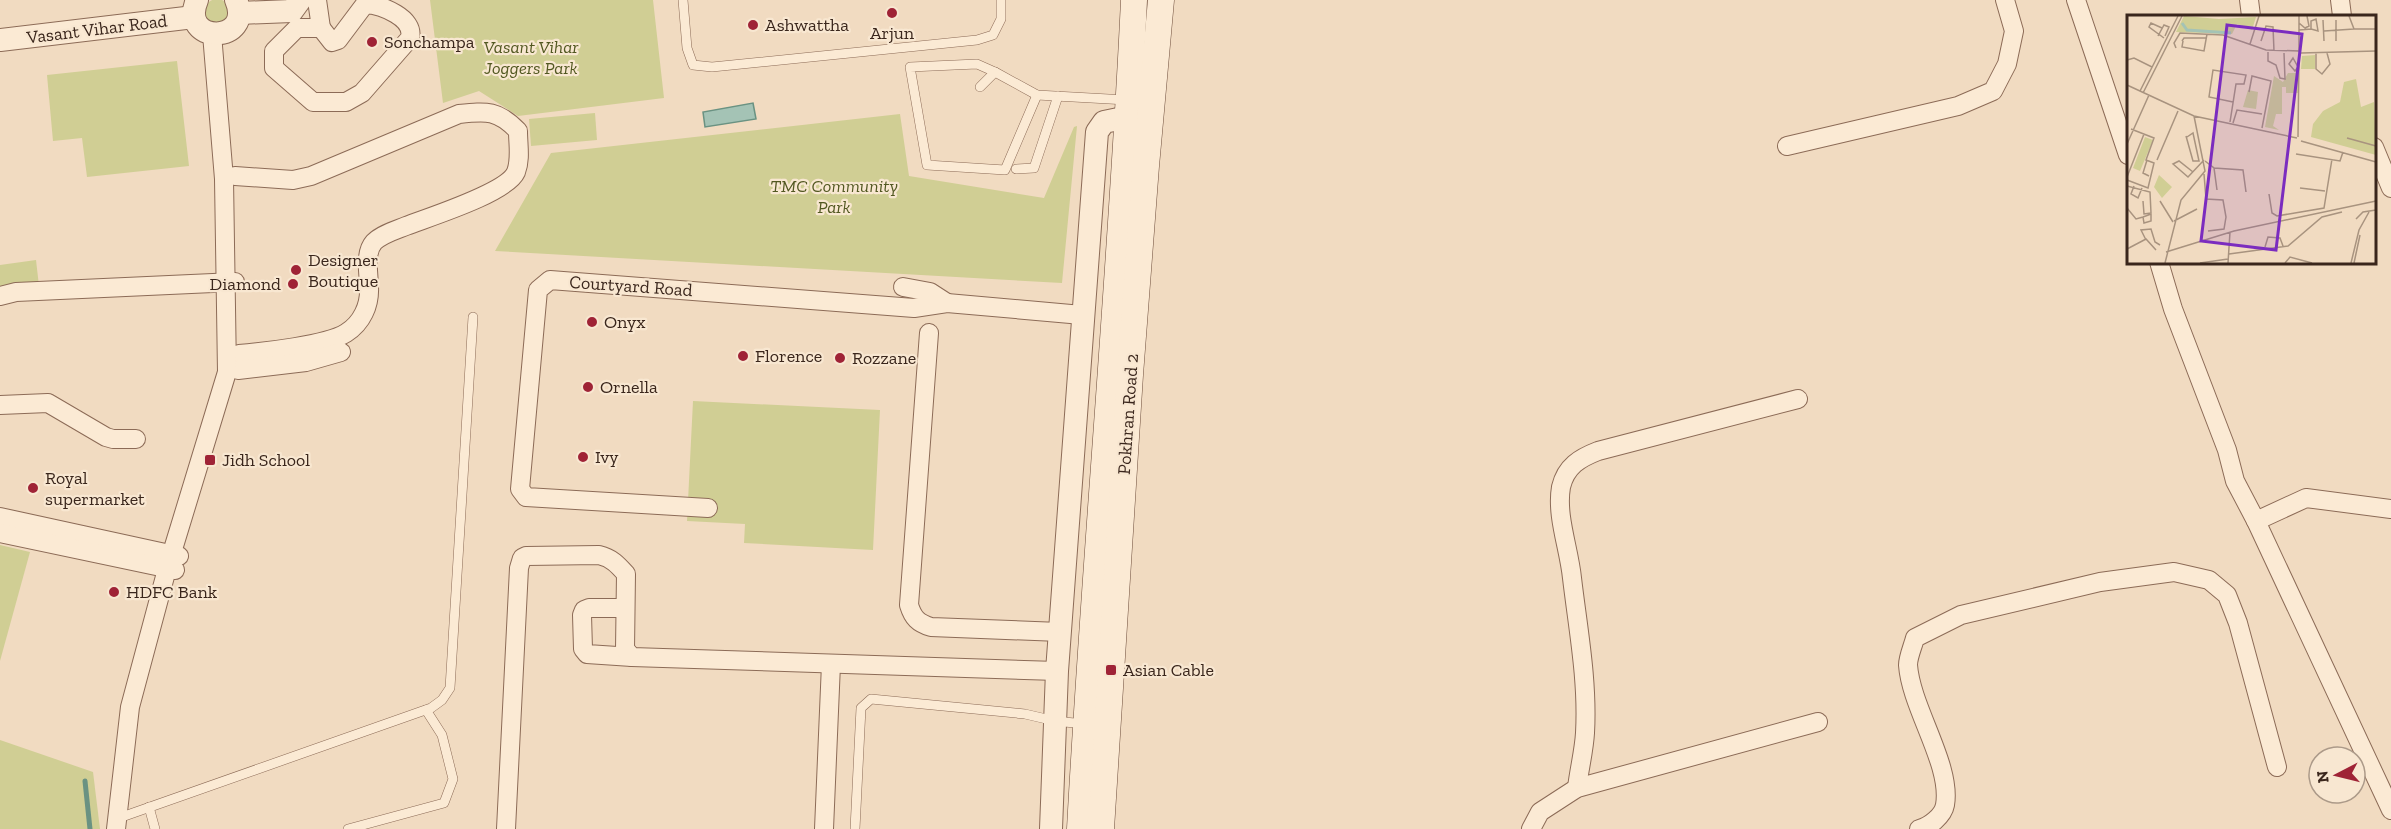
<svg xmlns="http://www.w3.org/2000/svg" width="2391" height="829" viewBox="0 0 2391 829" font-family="'Zilla Slab',serif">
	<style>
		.green { fill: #d0ce94 }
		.water { fill: #a4c3b5; stroke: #6a9282; stroke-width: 1.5 }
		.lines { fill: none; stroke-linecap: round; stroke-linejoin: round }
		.stream { stroke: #6a9282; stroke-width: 5 }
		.service-casing { stroke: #8c6b57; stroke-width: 10 }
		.minor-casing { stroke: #8c6b57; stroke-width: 20 }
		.tertiary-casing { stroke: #8c6b57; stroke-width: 24 }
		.secondary-casing { stroke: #6d4c3a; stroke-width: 27 }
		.service { stroke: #fbead4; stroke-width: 9 }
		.minor { stroke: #fbead4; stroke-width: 18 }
		.tertiary { stroke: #fbead4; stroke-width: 22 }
		.secondary { stroke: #fbead4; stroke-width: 26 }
		.poi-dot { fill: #9f2336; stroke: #f8e7d1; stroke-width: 2 }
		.labels { text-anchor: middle; stroke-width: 4.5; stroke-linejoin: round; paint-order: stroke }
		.poi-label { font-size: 18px; fill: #3a261c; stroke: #f8e7d1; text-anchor: start }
		.street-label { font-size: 18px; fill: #3a261c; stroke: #f8e7d1 }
		.park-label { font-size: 18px; font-style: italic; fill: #525821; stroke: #f8e7d1 }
		.inset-river { fill: none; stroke: #a4c3b5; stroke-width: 3 }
		.inset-road { fill: none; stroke: #a8937f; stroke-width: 1.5 }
		.view { fill: #7b2cbf; fill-opacity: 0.15; stroke: #7b2cbf; stroke-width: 3 }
		.inset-edge { fill: none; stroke: #3a261c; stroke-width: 3 }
	</style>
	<rect width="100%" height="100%" fill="#f1dbc1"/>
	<!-- green -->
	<g class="green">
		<circle cx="217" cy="11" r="12"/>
		<polygon points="430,0 653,0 664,98 518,116 479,91 443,103"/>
		<polygon points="177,61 189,166 87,177 82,138 53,141 47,75"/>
		<polygon points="595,113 597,140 531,146 529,119"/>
		<polygon points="900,114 909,176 1044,198 1074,127 1077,126 1062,283 495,251 551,153"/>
		<polygon points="36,260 39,286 0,290 0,265"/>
		<polygon points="693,401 880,410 873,550 744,543 745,524 687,521"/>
		<polygon points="0,545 30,552 0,661"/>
		<polygon points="0,740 93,772 100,829 0,829"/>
	</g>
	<!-- water -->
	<polygon class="water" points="753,103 756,119 705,127 703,112"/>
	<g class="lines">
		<!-- stream -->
		<polyline class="stream" points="85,781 90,829"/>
		<!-- service casing -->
		<g class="service-casing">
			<g id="service">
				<polyline points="683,0 687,48 693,65 712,67 977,40 993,35 1001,19 1001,0"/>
				<polyline points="995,72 977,64 910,67 927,165 1005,170 1037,95"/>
				<polyline points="980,87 995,72 1037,95 1127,100"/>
				<polyline points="1016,169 1034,168 1058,96"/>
				<polyline points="149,807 155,829"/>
				<polyline points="116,819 431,708 442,700 450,688 473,317"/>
				<polyline points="348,829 444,803 453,779 442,735 426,710"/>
				<polyline points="855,829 861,708 871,699 1025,714 1055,721 1084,724"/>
			</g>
		</g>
		<!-- minor casing -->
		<g class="minor-casing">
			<g id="minor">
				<polyline points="317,0 321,28"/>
				<polyline points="2076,0 2128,155"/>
				<polyline points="2249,0 2251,16"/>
				<polyline points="2340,0 2342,16"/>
				<path d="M365,4C382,5 415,18 410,38L362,93L346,102H313L274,68V51L297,28H321L332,42L338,40Z"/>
				<polyline points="1787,146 1958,106 1993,91 2007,64 2014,31 2005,0"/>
				<polyline points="2374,147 2391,188"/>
				<path d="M235,176L293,180L311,176L459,114C487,111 498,110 518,131C518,145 521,159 516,172C507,193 429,217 406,226C396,230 382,234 374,242C364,253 369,274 369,287C370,305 362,323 346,333C327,345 263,352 239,354"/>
				<polyline points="2159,262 2173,309 2227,450 2235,481 2256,521 2391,810"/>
				<polyline points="903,287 930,292 947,303"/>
				<polyline points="0,296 16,292 235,282"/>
				<path d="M929,333L909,605C913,618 918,623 931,627L1060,632"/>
				<polyline points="238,370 306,362 341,352"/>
				<polyline points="0,405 48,403 106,437 113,439 136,439"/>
				<polyline points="708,508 526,497 520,489 538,290 550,280 914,308 947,303 1082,315"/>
				<polyline points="0,517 179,556"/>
				<polyline points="2256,521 2306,498 2391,509"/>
				<polyline points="0,533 175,570"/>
				<polyline points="625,608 589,608 584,610 582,615 583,649 587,654 632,657"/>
				<path d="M1577,788C1579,770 1584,751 1585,733C1588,681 1578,629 1572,578C1569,548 1556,516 1561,487C1566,466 1580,458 1598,451L1798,399"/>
				<polyline points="116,829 130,707 167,569 227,372 224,179 212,34"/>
				<path d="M506,829L519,568L522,558L526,556L599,555C612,558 618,565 626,574L625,649L632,657L1057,671"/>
				<polyline points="824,829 831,664"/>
				<polyline points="1531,829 1540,812 1577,788 1818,722"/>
				<path d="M1919,829C1929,827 1943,816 1945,805C1952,765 1911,708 1908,665C1908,657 1913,646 1915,638L1961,615L2100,582L2174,572L2209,580L2227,595L2238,623L2277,767"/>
			</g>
		</g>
		<!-- tertiary casing -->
		<g class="tertiary-casing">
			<g id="tertiary">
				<path d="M197,0C178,45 255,44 236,0"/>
				<polyline points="239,13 292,11 300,0"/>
				<polyline points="0,40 194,17"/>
				<polyline points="1051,829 1057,671 1097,132 1104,122 1128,117"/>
			</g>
		</g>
		<!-- secondary casing -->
		<g class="secondary-casing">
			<g id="secondary">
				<path d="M1080,829C1095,552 1121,277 1134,0"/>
				<polyline points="1101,829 1130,375 1146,166 1161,0"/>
			</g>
		</g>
		<!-- service -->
		<use href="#service" class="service"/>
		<!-- minor -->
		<use href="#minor" class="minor"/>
		<!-- tertiary -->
		<use href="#tertiary" class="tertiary"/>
		<!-- secondary -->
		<use href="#secondary" class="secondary"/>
	</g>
	<!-- markers -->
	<g class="poi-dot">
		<circle cx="892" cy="13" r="6"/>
		<circle cx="753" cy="25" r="6"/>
		<circle cx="372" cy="42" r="6"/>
		<circle cx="296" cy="270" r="6"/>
		<circle cx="293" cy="284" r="6"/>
		<circle cx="592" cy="322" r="6"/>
		<circle cx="743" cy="356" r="6"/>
		<circle cx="840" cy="358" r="6"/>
		<circle cx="588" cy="387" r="6"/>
		<circle cx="583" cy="457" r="6"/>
		<rect x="204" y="454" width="12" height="12" rx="3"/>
		<circle cx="33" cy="488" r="6"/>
		<circle cx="114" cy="592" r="6"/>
		<rect x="1105" y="664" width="12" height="12" rx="3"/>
	</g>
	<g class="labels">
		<!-- poi labels -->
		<g class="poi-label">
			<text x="765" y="31">Ashwattha</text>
			<text x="892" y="39" text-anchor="middle">Arjun</text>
			<text x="384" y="48">Sonchampa</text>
			<text x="308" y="266">Designer<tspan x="308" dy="21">Boutique</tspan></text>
			<text x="281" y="290" text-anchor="end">Diamond</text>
			<text x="604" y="328">Onyx</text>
			<text x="755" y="362">Florence</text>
			<text x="852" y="364">Rozzane</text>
			<text x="600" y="393">Ornella</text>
			<text x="595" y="463">Ivy</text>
			<text x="222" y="466">Jidh School</text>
			<text x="45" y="484">Royal<tspan x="45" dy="21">supermarket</tspan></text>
			<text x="126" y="598">HDFC Bank</text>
			<text x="1123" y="676">Asian Cable</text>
		</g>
		<!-- street labels -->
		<g class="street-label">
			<text transform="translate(97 29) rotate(-7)" y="6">Vasant Vihar Road</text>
			<text transform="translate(631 286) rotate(4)" y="6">Courtyard Road</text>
			<text transform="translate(1128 414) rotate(-86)" y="6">Pokhran Road 2</text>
		</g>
		<!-- park labels -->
		<g class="park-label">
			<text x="531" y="53">Vasant Vihar<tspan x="531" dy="21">Joggers Park</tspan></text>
			<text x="834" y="192">TMC Community<tspan x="834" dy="21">Park</tspan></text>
		</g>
	</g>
	<!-- overview -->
	<g transform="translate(2127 15)">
		<rect width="249" height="249" fill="#f1dbc1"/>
		<path d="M57,1L92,4L129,2L125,15L110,9L105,19L49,17ZM188,40V54H174L175,41ZM161,58H171V78H159V72H155V99H149L146,111L152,115L138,112L147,61L156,67ZM229,64L234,92L247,87L249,140L184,122L186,109L196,96L213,87L217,67ZM121,75L131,77L129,94L116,92ZM18,122L26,125L13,156L6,153ZM32,160L45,172L35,183L27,172Z" fill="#d0ce94"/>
		<path class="inset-river" d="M55,8L60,15L104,18"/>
		<path class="inset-road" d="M222,1L227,14H249M196,5L197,26M172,8L178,13L182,11L180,1M35,13L24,8L22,12L37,23M172,15L184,14V6L189,4L191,16L184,14M197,16L227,14M31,21L37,10L42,12L38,21M55,26L57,23H79M56,26L55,32L77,36L80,19M134,26L139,11L146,12L147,36M209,26V5M123,29L132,1M49,33L47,28L53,18L96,20L139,35L172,36L173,40M172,36V1M141,37V46L149,50L153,63L158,64L157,38M174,38L249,36M189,38V54L195,59L203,49L200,38M166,43L171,52L168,56L162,49ZM0,45L7,43L25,52M0,70L67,101L170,123M13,76L51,1M122,77L125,61L144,66L135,113M16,78L55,1M103,107L109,69H117L119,60L86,55L82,82L106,87M106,108L110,95L135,99M59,121L66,146H72L66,118L60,122M171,122L172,40M220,123L249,131M174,126L249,147M0,129L22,80M169,139L213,146L216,137M20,145L16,158L22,161M30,145L51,96M78,146L87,153L90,175M87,153L116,155L119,177M66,157L52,146L46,149L61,162L77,145M77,159L79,184L96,185L99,202L97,214L81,216M0,162L17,119M0,165L21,173L27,148L19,145L27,123L4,114M0,171L23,177L24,198L17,199L16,186M7,171L4,179L11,183L15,173M173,173L198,176M142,179L145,198L150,201L197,193L205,144M33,186L46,207M0,193L9,204L16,202L24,199V206L17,208L16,202M229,204L236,197L249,195M47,206L70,194M19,225L14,215L24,214L28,227L33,230M138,232L141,222L153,223L156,231M0,234L19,224L29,235M39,237L107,216L249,186M102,239L161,231L195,202L215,197M38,248L54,185L78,156L67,101M73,248L101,244M101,248L103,217M158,248L163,242L185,248M224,248L232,215L242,197M227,248L233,220"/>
		<path class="view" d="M100,10L175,19L149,235L74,226Z"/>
		<rect width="249" height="249" class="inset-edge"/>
	</g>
	<!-- north arrow -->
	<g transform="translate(2337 775) rotate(263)"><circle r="28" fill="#f8e7d1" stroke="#ac9a89" stroke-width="1.5"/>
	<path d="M0-4.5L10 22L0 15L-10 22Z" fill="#9f2336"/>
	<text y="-9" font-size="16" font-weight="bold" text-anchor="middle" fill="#3a261c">N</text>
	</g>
</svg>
